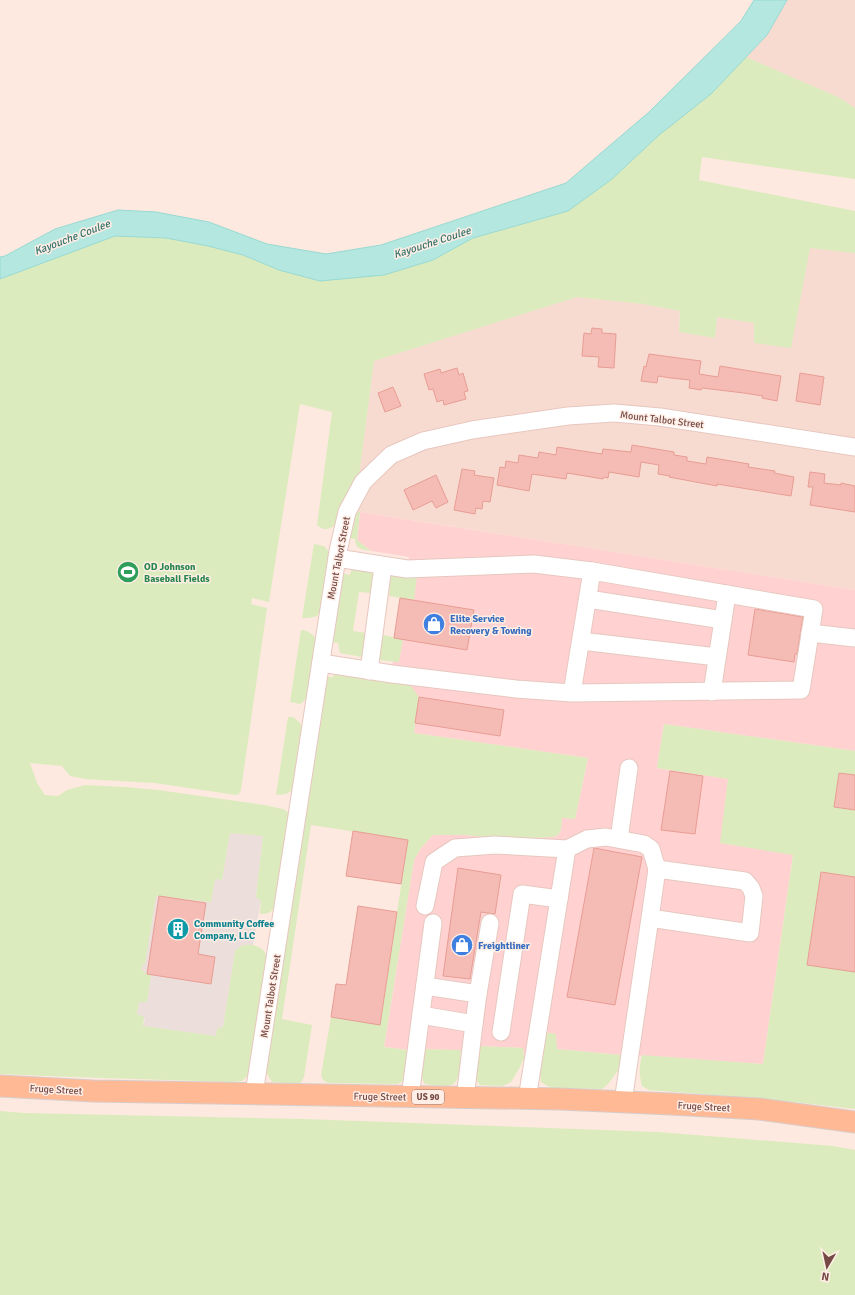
<svg xmlns="http://www.w3.org/2000/svg" width="855" height="1295" viewBox="0 0 855 1295" font-family="Signika,sans-serif">
	<style>
		.residential { fill: #f7dbd0 }
		.commercial { fill: #ffd2d1 }
		.industrial { fill: #ebdedb }
		.green { fill: #dcebbd }
		.water { fill: #b3e7e0; stroke: #98dad2 }
		.building { fill: #f4bcb5; stroke: #e89d94 }
		.lines { fill: none; stroke-linecap: round; stroke-linejoin: round }
		.minor-casing { stroke: #e7c7bf; stroke-width: 19 }
		.major-casing { stroke: #d8cccb; stroke-width: 23 }
		.minor { stroke: #fff; stroke-width: 17 }
		.major { stroke: #ffb994; stroke-width: 21 }
		.labels { text-anchor: middle; stroke-width: 3; stroke-linejoin: round; paint-order: stroke }
		.shield { fill: #ffeee6; stroke: #9e7a75; stroke-width: 1 }
		.shield-label { font-size: 9px; font-weight: bold; fill: #754945 }
		.street-label { font-size: 10px; fill: #754945; stroke: #ffeee6 }
		.leisure-label { font-size: 10px; font-weight: bold; fill: #27864d; stroke: #ffeee6; text-anchor: start }
		.shop-label { font-size: 10px; font-weight: bold; fill: #366cbe; stroke: #ffeee6; text-anchor: start }
		.culture-label { font-size: 10px; font-weight: bold; fill: #0d838f; stroke: #ffeee6; text-anchor: start }
		.water-label { font-size: 11px; font-style: italic; fill: #36746d; stroke: #ffeee6 }
	</style>
	<rect width="100%" height="100%" fill="#fde9df"/>
	<!-- residential -->
	<g class="residential">
		<polygon points="787,0 855,0 855,108 840,98 746,57 767,35"/>
		<polygon points="810,248 855,253 855,590 354,511 374,361 577,297 643,304 680,311 679,332 715,338 717,317 754,323"/>
	</g>
	<!-- commercial -->
	<polygon class="commercial" points="360,512 855,590 855,751 664,724 657,768 728,779 721,843 793,854 763,1064 621,1055 557,1049 538,1059 524,1058 523,1048 479,1046 477,1051 424,1049 408,1050 384,1047 414,860 421,848 433,835 465,835 506,839 553,837 558,835 561,830 562,817 575,819 588,758 414,733 415,723 390,679 409,557 371,551 357,540"/>
	<!-- industrial -->
	<polygon class="industrial" points="230,833 263,836 256,896 261,901 253,945 243,945 235,951 223,1027 217,1029 216,1036 143,1026 145,1020 137,1015 139,1002 147,1002 151,975 144,973 141,970 143,964 145,964 156,896 211,902 215,879 222,880"/>
	<!-- green -->
	<g class="green">
		<path d="M746,57L840,98L855,108V179L702,157L699,180L855,211V253L810,248L791,348L754,343V323L717,317L715,338L679,332L680,311L643,304L577,297L374,361L359,476L336,524C330,530 323,531 317,525L332,412L300,404L269,602L252,598L251,604L267,608L241,790L239,794L236,795L155,783L85,779L70,776L62,766L30,763L37,783L45,795L58,796L67,790L85,785L125,787L158,790L264,805L283,809L289,813L290,819L275,908C270,913 267,914 260,914L261,901L256,897L263,836L230,833L222,880L215,879L211,902L156,896L145,964H143L141,970L145,971L144,973L151,975L147,1002H139L137,1014L144,1017L143,1026L216,1036L217,1029L223,1027L235,951C242,943 255,943 263,950C266,953 267,957 269,961L248,1075L242,1081L231,1082L72,1077L0,1074V279L115,236L166,238L208,246L243,255L279,270L320,281L433,260L473,238L568,211L612,179L659,135L711,94Z"/>
		<path d="M354,511L360,512L357,540L371,551C363,550 355,549 355,539L348,538Z"/>
		<polygon points="314,544 324,546 329,552 321,608 317,616 309,618 302,618"/>
		<polygon points="355,568 376,570 371,593 359,592 353,631 366,633 363,655 362,657 340,653 338,643 330,642 341,573 350,575 351,571"/>
		<polygon points="391,573 417,576 414,600 389,596"/>
		<path d="M301,630C308,630 313,634 317,641L308,698L300,704L290,702Z"/>
		<polygon points="383,635 403,639 399,662 378,660 381,638"/>
		<path d="M335,673L407,681L419,697L414,733L588,758L575,819L562,818L561,830L558,835L553,837L506,839L465,835H433L421,848L414,860L384,1047L408,1050L405,1080L397,1084L329,1083C324,1082 323,1080 321,1075L331,1017L380,1025L408,840L311,825L282,1019L312,1025L304,1077L302,1081L299,1084L272,1082L266,1072L327,677H333Z"/>
		<polygon points="288,717 293,717 300,723 302,728 293,790 286,794 276,795"/>
		<path d="M664,724L855,751V775L839,773L834,806L855,810V877L821,872L807,965L855,972V1109L768,1099L649,1090L642,1086C639,1075 639,1066 642,1055L763,1064L793,855L720,843L728,779L657,768Z"/>
		<polygon points="543,1032 556,1034 557,1049 621,1055 619,1069 608,1084 602,1089 551,1088 541,1082 538,1059"/>
		<polygon points="479,1046 523,1048 524,1058 520,1067 511,1082 503,1086 480,1085 476,1080"/>
		<path d="M424,1049L461,1050C460,1059 461,1083 451,1085C444,1087 433,1085 425,1084C418,1073 422,1061 424,1049Z"/>
		<polygon points="0,1111 24,1113 304,1119 658,1132 833,1146 855,1150 855,1295 0,1295"/>
	</g>
	<!-- water -->
	<polygon class="water" points="754,0 787,0 767,35 711,94 659,135 612,179 568,211 473,238 433,260 384,275 320,281 279,270 243,255 208,246 166,238 115,236 0,279 0,257 5,256 55,229 118,210 156,212 209,222 267,244 326,254 381,245 566,183 649,112 741,21"/>
	<!-- building -->
	<g class="building">
		<polygon points="592,328 602,329 602,333 616,334 614,368 598,367 599,357 582,356 584,333 591,334"/>
		<polygon points="649,354 701,361 699,374 718,377 720,366 781,376 777,401 762,398 763,396 744,393 702,388 701,390 689,388 690,380 671,378 658,376 657,383 641,381 644,366 646,367"/>
		<polygon points="457,368 459,375 463,373 468,391 464,392 466,399 444,405 443,400 437,402 433,389 429,390 424,374 440,369 441,373"/>
		<polygon points="800,373 824,377 820,405 796,401"/>
		<polygon points="393,387 401,406 385,412 378,393"/>
		<polygon points="632,445 674,452 674,455 687,457 687,461 706,464 707,457 749,464 748,467 775,471 774,473 794,477 791,496 717,484 717,486 669,477 670,476 658,474 659,465 641,462 639,477 609,472 608,478 604,477 603,479 567,473 566,479 532,474 529,491 497,485 500,467 505,468 506,461 518,463 519,455 538,458 539,452 556,455 557,447 602,454 603,449 631,452"/>
		<polygon points="462,469 475,471 474,475 494,478 490,502 483,501 482,509 476,508 475,514 454,510"/>
		<polygon points="810,472 825,474 824,483 841,485 841,483 855,486 855,512 810,505 813,487 808,487"/>
		<polygon points="436,475 448,502 436,508 432,501 413,510 404,490"/>
		<polygon points="400,598 474,610 467,650 394,638"/>
		<polygon points="755,609 803,617 797,654 795,654 794,662 748,655"/>
		<polygon points="419,697 504,710 500,736 415,723"/>
		<polygon points="670,771 703,776 695,834 661,830"/>
		<polygon points="839,773 855,775 855,810 834,807"/>
		<polygon points="353,831 408,840 401,884 346,876"/>
		<polygon points="594,848 642,857 615,1005 567,997"/>
		<polygon points="458,868 501,875 495,914 481,912 470,979 443,976"/>
		<polygon points="821,872 855,877 855,972 807,965"/>
		<polygon points="159,896 206,903 198,954 215,957 211,984 147,974"/>
		<polygon points="358,906 397,912 380,1025 331,1017 336,984 346,985"/>
	</g>
	<g class="lines">
		<!-- minor casing -->
		<g class="minor-casing">
			<g id="minor">
				<polyline points="337,558 407,569 534,564 592,571"/>
				<polyline points="588,599 723,620"/>
				<polyline points="810,633 855,638"/>
				<polyline points="581,641 717,657"/>
				<polyline points="321,663 392,674 516,689 572,693 801,690 814,609 592,571 572,693"/>
				<polyline points="369,671 383,566"/>
				<polyline points="712,692 727,594"/>
				<polyline points="619,839 629,768"/>
				<polyline points="425,906 434,862 455,848 495,845 567,849"/>
				<polyline points="425,986 478,994 474,1024"/>
				<polyline points="478,994 490,923"/>
				<polyline points="421,1015 474,1024 465,1098"/>
				<polyline points="501,1032 522,894 559,899"/>
				<polyline points="254,1094 338,551 347,512 363,482 391,455 423,441 472,430 568,416 614,413 660,417 855,447"/>
				<polyline points="410,1097 433,923"/>
				<polyline points="527,1099 567,849 587,839 606,837 644,844 651,849 657,869"/>
				<polyline points="623,1102 650,918 750,933 754,896 751,888 745,881 657,869 650,918"/>
			</g>
		</g>
		<!-- major casing -->
		<g class="major-casing">
			<polyline id="major" points="0,1086 93,1091 560,1099 671,1104 759,1109 855,1122"/>
		</g>
		<!-- minor -->
		<use href="#minor" class="minor"/>
		<!-- major -->
		<use href="#major" class="major"/>
	</g>
	<!-- icons -->
	<defs>
		<g id="stadium-disc" transform="scale(1.15)"><circle r="9.5" fill="#2e9e5b" stroke="#ffeee6"/><path d="M0-5a6.5 5 0 1 0 0 10a6.5 5 0 1 0 0-10ZM-3.5-1.8h7v3.6h-7Z" fill="#fff"/></g>
		<g id="shop-disc" transform="scale(1.15)"><circle r="9.5" fill="#3f7fe0" stroke="#ffeee6"/><path d="M-5-2.5h2.3a2.7 3.5 0 0 1 5.4 0H5L5.5 6h-11ZM-1.5-2.5h3a1.5 2.3 0 0 0-3 0Z" fill="#fff"/></g>
		<g id="building-disc" transform="scale(1.15)"><circle r="9.5" fill="#0f9aa8" stroke="#ffeee6"/><path d="M-4-6H4V6H1V3H-1V6H-4ZM-2.5-4.3h1.7v1.8h-1.7ZM.8-4.3h1.7v1.8H.8ZM-2.5-1h1.7V.8h-1.7ZM.8-1h1.7V.8H.8Z" fill="#fff"/></g>
	</defs>
	<g fill-rule="evenodd">
		<use href="#stadium-disc" x="128" y="572"/>
		<use href="#shop-disc" x="434" y="624"/>
		<use href="#building-disc" x="178" y="929"/>
		<use href="#shop-disc" x="462" y="945"/>
	</g>
	<g class="labels">
		<!-- shield labels -->
		<rect class="shield" x="412" y="1090" width="32" height="14" rx="3"/>
		<g class="shield-label">
			<text x="428" y="1100">US 90</text>
		</g>
		<!-- street labels -->
		<g class="street-label">
			<text transform="translate(662 419) rotate(7)" y="4">Mount Talbot Street</text>
			<text transform="translate(338 558) rotate(-79)" y="4">Mount Talbot Street</text>
			<text transform="translate(270 996) rotate(-81)" y="4">Mount Talbot Street</text>
			<text transform="translate(56 1089) rotate(3)" y="4">Fruge Street</text>
			<text transform="translate(380 1096) rotate(1)" y="4">Fruge Street</text>
			<text transform="translate(704 1106) rotate(3)" y="4">Fruge Street</text>
		</g>
		<!-- leisure labels -->
		<g class="leisure-label">
			<text x="144" y="570">OD Johnson<tspan x="144" dy="12">Baseball Fields</tspan></text>
		</g>
		<!-- shop labels -->
		<g class="shop-label">
			<text x="450" y="622">Elite Service<tspan x="450" dy="12">Recovery &amp; Towing</tspan></text>
			<text x="478" y="949">Freightliner</text>
		</g>
		<!-- culture labels -->
		<g class="culture-label">
			<text x="194" y="927">Community Coffee<tspan x="194" dy="12">Company, LLC</tspan></text>
		</g>
		<!-- water labels -->
		<g class="water-label">
			<text transform="translate(72 237) rotate(-21)" y="4">Kayouche Coulee</text>
			<text transform="translate(432 242) rotate(-18)" y="4">Kayouche Coulee</text>
		</g>
	</g>
	<!-- north arrow -->
	<g transform="translate(827 1267) rotate(189)" stroke="#ffeee6" stroke-width="3" paint-order="stroke">
	<path d="M0-3L7 15L0 10L-7 15Z" fill="#754945"/>
	<text y="-6" font-size="11" font-weight="bold" text-anchor="middle" fill="#754945">N</text>
	</g>
</svg>
